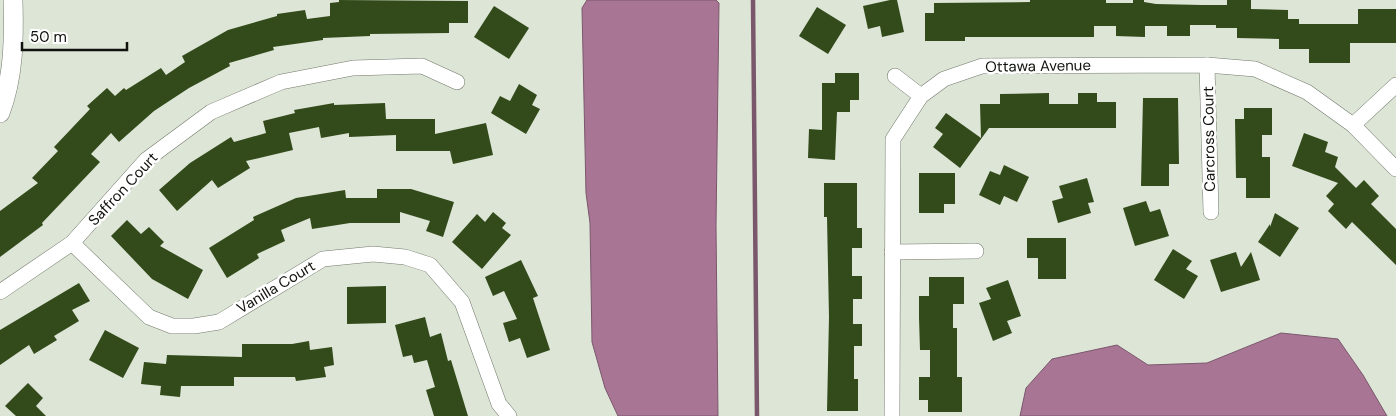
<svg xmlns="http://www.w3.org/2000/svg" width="1396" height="416" viewBox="0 0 1396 416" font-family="'DM Sans',sans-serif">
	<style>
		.water { fill: #a97595; stroke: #7b576c }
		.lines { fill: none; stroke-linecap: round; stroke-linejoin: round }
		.stream { stroke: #7b576c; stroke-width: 4.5 }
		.building { fill: #334b1b }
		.minor-casing { stroke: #72796c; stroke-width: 16 }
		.tertiary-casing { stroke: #72796c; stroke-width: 20 }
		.minor { stroke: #fff; stroke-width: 15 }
		.tertiary { stroke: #fff; stroke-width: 19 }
		.labels { text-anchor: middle; stroke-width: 5; stroke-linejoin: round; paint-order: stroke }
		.street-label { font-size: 15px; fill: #0f120d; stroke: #fff }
	</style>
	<rect width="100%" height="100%" fill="#dce5d6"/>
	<!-- water -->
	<g class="water">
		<polygon points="587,0 716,0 719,3 716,225 718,416 618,416 605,388 592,342 590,223 586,193 582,8"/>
		<polygon points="1281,333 1338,339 1363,375 1387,416 1020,416 1026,388 1052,359 1117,345 1148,365 1207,363"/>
	</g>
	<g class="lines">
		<!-- stream -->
		<polyline class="stream" points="753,0 757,416"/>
	</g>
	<!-- building -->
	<g class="building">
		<polygon points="339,0 468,1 468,23 449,23 449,33 370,34 370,36 323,38 323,40 273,47 274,50 229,63 230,66 189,88 154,111 119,142 111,133 91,154 100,162 42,223 43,225 0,257 0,211 38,183 32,178 58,151 54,147 90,109 87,106 107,88 115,96 124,88 126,90 161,68 166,75 185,62 182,56 228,30 277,16 277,14 305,10 307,19 330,16 330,3 339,2"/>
		<polygon points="890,0 897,0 904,32 882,37 880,26 868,29 863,6"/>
		<polygon points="1030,0 1106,0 1106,3 1133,3 1133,0 1144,0 1144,2 1156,4 1202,5 1227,5 1227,0 1251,0 1251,9 1288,10 1288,19 1299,19 1299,24 1358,24 1358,9 1396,9 1396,43 1350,43 1350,63 1309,63 1309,49 1279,49 1279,39 1237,38 1237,28 1216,28 1216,25 1190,25 1190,36 1167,36 1167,26 1145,26 1145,37 1116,36 1116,26 1094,26 1094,37 965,37 965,41 925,41 925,13 934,13 934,3 1030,2"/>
		<polygon points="494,6 529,28 509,59 474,37"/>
		<polygon points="817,7 846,25 828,54 799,36"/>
		<polygon points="835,73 859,73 859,100 850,100 850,112 837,112 835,160 808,158 809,129 822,130 822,83 835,83"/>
		<polygon points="519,84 537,95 532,105 540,109 526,134 491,113 500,96 510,101"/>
		<polygon points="1049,93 1049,104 1078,104 1078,93 1097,93 1097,102 1116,102 1116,128 989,128 960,168 933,147 943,134 935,128 946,113 981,138 980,104 1000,104 1000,94"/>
		<polygon points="1143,98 1178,98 1179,164 1169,164 1169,186 1141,186"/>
		<polygon points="334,103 334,105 385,103 386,119 435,119 435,134 486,123 493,155 453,164 450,151 396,151 396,135 349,137 349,133 321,138 319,127 289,133 293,150 246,161 250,168 218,188 212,180 177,211 159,190 190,163 231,137 234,142 266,133 263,121 295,113 294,110"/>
		<polygon points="1244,108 1272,108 1272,135 1262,135 1262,157 1270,157 1270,198 1246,198 1246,178 1236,178 1235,119 1244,119"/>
		<polygon points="1304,133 1328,142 1325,152 1338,157 1335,167 1356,188 1364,180 1379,196 1371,204 1396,229 1396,265 1352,222 1346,229 1328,211 1334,204 1326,196 1338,183 1292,166"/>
		<polygon points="1004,165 1029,177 1017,202 1004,196 1000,205 979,195 990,171 1000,175"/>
		<polygon points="919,173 955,173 955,204 944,204 944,213 919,213"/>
		<polygon points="1087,178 1094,202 1088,203 1091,213 1058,223 1052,201 1063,198 1059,186"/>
		<polygon points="824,183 857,183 857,228 862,228 862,248 852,248 852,276 862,276 862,299 853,299 853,324 862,324 862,346 854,346 854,379 858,379 858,411 827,411 829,317 827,217 824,217"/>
		<polygon points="377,189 411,189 454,202 443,237 426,231 430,221 400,212 400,223 350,223 312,229 310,218 281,230 285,241 257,254 259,258 227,278 209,248 254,220 253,217 296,198 345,190 346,198 377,198"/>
		<polygon points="1146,201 1150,212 1160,209 1169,236 1135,246 1123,208"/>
		<polygon points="493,212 506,223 502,228 511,235 482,269 452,242 477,214 485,222"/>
		<polygon points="1275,213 1299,228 1280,257 1258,242 1270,224 1270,227"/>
		<polygon points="127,220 141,234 149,227 164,242 160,246 203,270 188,299 152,279 111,236"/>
		<polygon points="1027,238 1066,238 1066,279 1038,279 1038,258 1027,258"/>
		<polygon points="1173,249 1192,261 1186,269 1198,276 1184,299 1154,280"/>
		<polygon points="1236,252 1241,267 1251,252 1260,280 1221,292 1210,260"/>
		<polygon points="521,260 538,296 533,298 550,350 527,358 520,338 509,342 503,323 517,319 504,291 493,296 485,277"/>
		<polygon points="929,277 964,277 964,304 953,304 953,328 957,328 957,377 962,377 962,412 928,412 928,400 919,400 919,377 930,377 930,350 920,350 919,318 919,296 929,296"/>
		<polygon points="1008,280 1021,316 1007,321 1012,333 993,341 979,303 991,299 986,288"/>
		<polygon points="79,283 90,301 72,310 79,321 54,336 57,340 34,354 29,345 0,365 0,330"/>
		<polygon points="386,286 386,323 347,324 347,287"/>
		<polygon points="425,317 430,337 441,333 448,361 451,360 468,416 434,416 426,390 435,387 427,360 414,363 412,355 403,357 395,325"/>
		<polygon points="105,330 139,348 123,378 89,360"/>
		<polygon points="309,341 310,350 332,347 334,365 324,367 326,377 296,381 295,377 234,377 234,386 181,386 180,397 160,395 161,386 141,384 144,362 166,364 167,355 242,357 242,344 292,344"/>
		<polygon points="28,383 43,398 36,406 46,416 16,416 5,406"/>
	</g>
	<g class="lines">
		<!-- minor casing -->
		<g class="minor-casing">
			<g id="minor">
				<polyline points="1207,65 1211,212"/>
				<polyline points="895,76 921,96"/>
				<polyline points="1353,125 1396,85"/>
				<polyline points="72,243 149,317 172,326 194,326 219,322 323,259 373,254 405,257 430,265 462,302 499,404 509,416"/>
				<polyline points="892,252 976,251"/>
				<polyline points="0,292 72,243 146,160 211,112 281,82 353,68 422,66 457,82"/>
				<polyline points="892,416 893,139 921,96 944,79 982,66 1207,65 1255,69 1307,92 1353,125 1396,169"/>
			</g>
		</g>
		<!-- tertiary casing -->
		<g class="tertiary-casing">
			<path id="tertiary" d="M0,113C14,76 14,39 13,0"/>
		</g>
		<!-- minor -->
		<use href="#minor" class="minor"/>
		<!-- tertiary -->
		<use href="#tertiary" class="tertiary"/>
	</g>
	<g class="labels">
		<!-- street labels -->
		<g class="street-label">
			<text transform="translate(1038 66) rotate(-1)" y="5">Ottawa Avenue</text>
			<text transform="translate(1209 139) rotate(-91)" y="5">Carcross Court</text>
			<text transform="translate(123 189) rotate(-47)" y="5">Saffron Court</text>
			<text transform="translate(276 287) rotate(-31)" y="5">Vanilla Court</text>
		</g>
	</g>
	<!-- scale -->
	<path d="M22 42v8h105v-8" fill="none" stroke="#0f120d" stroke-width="2.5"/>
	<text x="30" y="42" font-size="15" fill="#0f120d" stroke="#ffffff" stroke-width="4" paint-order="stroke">50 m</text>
</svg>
